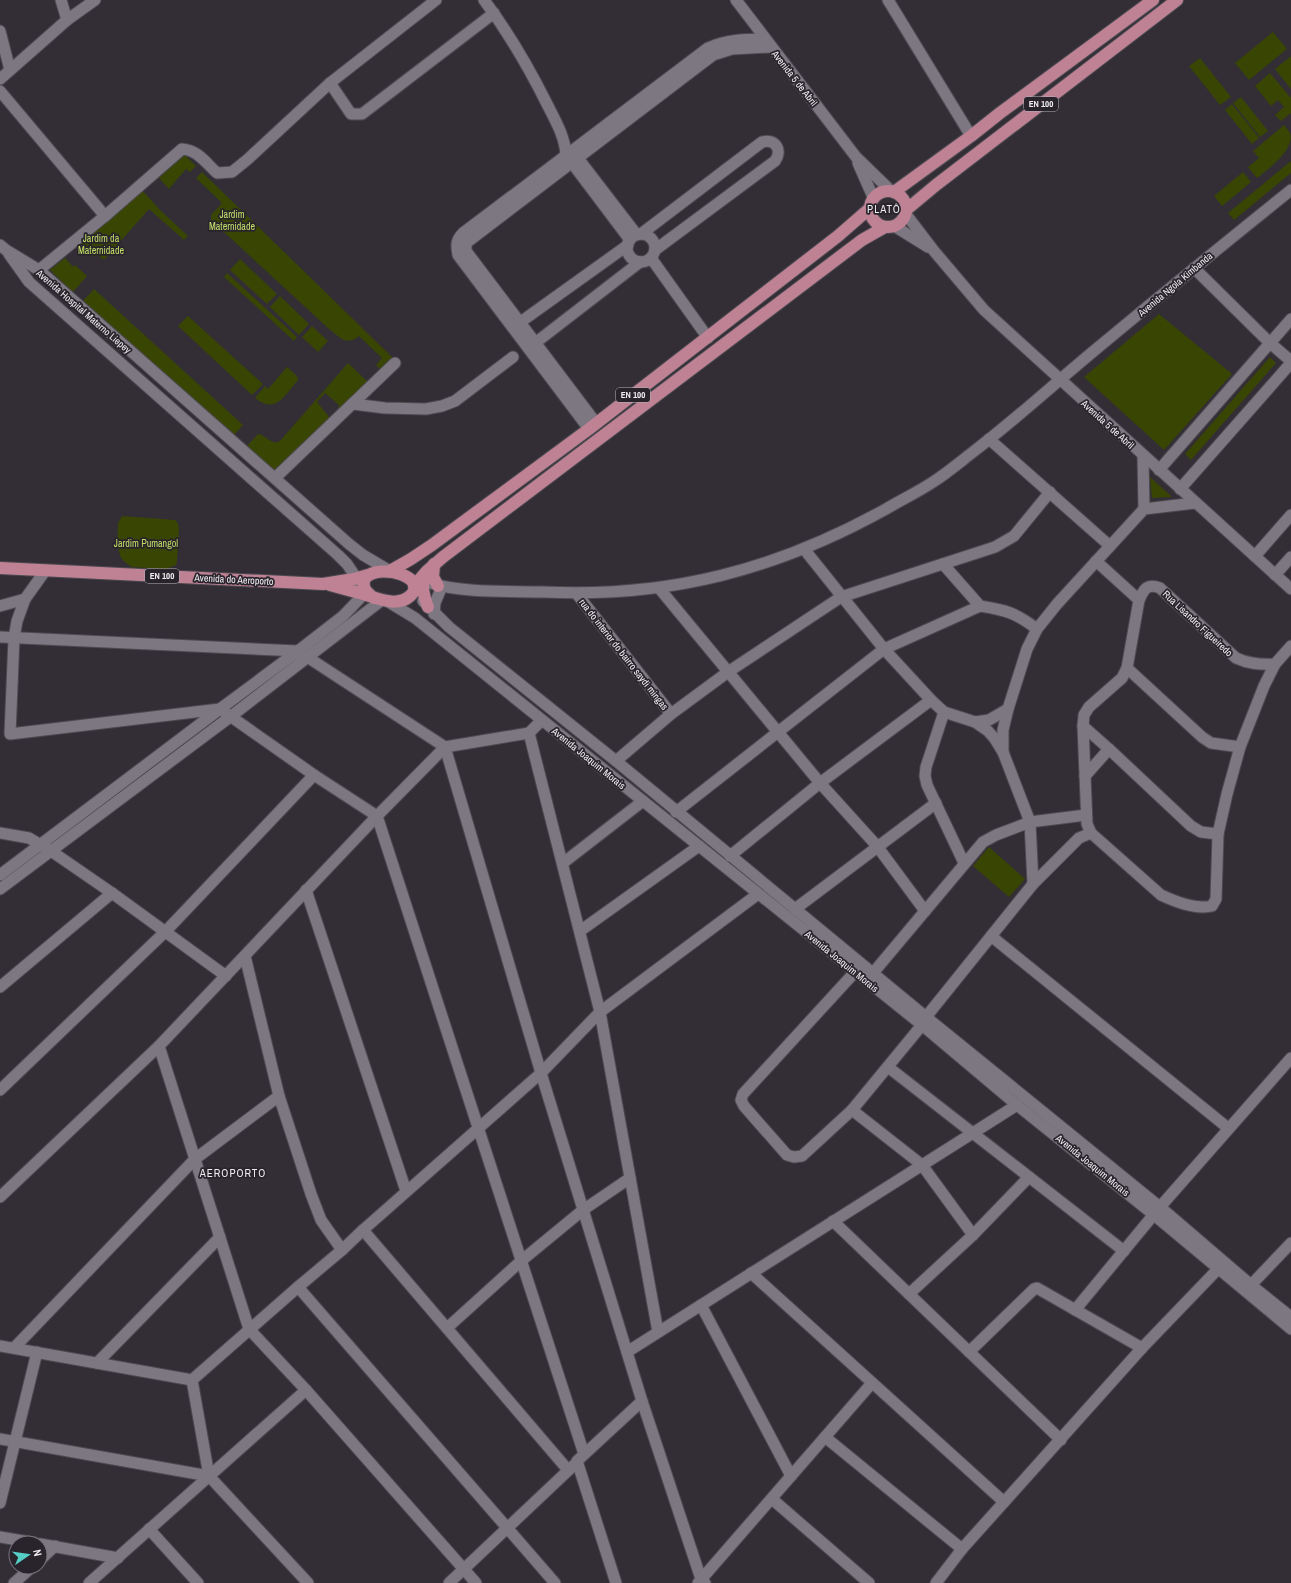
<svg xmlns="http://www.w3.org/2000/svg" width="1291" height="1583" viewBox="0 0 1291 1583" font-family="'Archivo Narrow',sans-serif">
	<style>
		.green { fill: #384503 }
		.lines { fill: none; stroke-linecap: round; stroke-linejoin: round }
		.minor-casing { stroke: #4d4a50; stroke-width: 13 }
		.major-casing { stroke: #4d4a50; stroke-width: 14 }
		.minor { stroke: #7c7780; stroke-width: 11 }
		.major { stroke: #bf8295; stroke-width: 12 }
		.labels { text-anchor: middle; stroke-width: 3.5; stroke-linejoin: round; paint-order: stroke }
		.shield { fill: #29242c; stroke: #b4b1b7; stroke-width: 1 }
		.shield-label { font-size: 9px; font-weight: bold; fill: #f0edf2 }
		.street-label { font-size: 10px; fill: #f0edf2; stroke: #29242c }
		.park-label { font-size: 10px; fill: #c2df67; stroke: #29242c }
		.neighbourhood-label { font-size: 11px; letter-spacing: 1px; fill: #f0edf2; stroke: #29242c }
	</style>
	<rect width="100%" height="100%" fill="#332e36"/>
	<!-- green -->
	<g class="green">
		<polygon points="1273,32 1287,49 1249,80 1235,63"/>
		<polygon points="1291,56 1291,89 1275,69"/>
		<polygon points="1200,58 1231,97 1220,105 1189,66"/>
		<polygon points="1270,73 1291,98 1291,113 1281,121 1275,115 1284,107 1278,100 1271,106 1255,86"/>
		<polygon points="1241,97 1268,131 1260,137 1233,103"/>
		<polygon points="1232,104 1259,138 1252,144 1225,110"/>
		<path d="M1284,125C1287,129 1290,132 1291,136C1291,153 1268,169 1257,178L1248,167L1259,158L1253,151Z"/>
		<polygon points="185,155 196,166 190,172 186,169 169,189 159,178"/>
		<polygon points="1291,161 1291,173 1234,220 1228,213"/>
		<path d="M202,172L393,358L381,370L376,365L382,358L359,336C346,347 340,337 329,329L211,220V215L222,203L196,178Z"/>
		<polygon points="1243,172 1251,182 1222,206 1214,196"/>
		<polygon points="143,191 160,210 188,236 184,240 149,209 104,260 99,256 92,256 81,243"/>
		<polygon points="65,258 73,267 75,265 87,276 73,292 50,270"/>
		<polygon points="240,259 277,294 267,304 230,270"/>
		<polygon points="227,273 297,337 294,341 224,277"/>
		<polygon points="94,289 243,425 232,437 83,301"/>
		<polygon points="280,296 309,324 299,335 270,307"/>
		<polygon points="1159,314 1232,374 1164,450 1084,377"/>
		<polygon points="188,316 263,384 252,395 178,326"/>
		<polygon points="312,326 328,341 318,352 302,337"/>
		<polygon points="1270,357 1276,363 1191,460 1185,454"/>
		<path d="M348,363L368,382L338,410L339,405L325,393L317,402L330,418L273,472L245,448L258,434C267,435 271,446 280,441Z"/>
		<path d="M287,367L297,376L298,380C285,395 276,415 255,398L265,386L268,389Z"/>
		<polygon points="1150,477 1172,497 1152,498"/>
		<polygon points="122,516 175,520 178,523 179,528 177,561 176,565 166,569 132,567 126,563 121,558 117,545 118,523"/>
		<polygon points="989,847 1025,879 1009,897 973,866"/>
	</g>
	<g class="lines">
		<!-- minor casing -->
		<g class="minor-casing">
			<g id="minor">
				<polyline points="61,0 67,20"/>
				<path d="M484,0C508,32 528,66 546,102C554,118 565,136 566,155L630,240"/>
				<polyline points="736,0 856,157 891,191"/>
				<polyline points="888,0 971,136"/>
				<polyline points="0,31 10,70"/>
				<polyline points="0,79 67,20 95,0"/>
				<polyline points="330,83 351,114 362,114 494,13"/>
				<polyline points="0,91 105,216 39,270"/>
				<polyline points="574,153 637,235"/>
				<polyline points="858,163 873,197"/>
				<polyline points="905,213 934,251 984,310 1291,589"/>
				<path d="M105,216L182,149C198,150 206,163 217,173L232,172L248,159L330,83L436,0"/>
				<polyline points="894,226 928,247"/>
				<path d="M641,234L762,142C775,138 783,150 775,161L655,250"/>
				<circle cx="641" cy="248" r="14"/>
				<polyline points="0,245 6,250 39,270 349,544 363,555 390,571"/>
				<polyline points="9,254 29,282 338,555 347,564 361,585"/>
				<polyline points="651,258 708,338"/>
				<polyline points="1194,268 1270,343 1291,361"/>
				<polyline points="515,326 628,245"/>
				<polyline points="530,347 640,262"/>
				<polyline points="353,404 385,408 426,409 442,406 455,401 513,357"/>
				<polyline points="596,423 466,251 466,243 713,55 732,49 771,47"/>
				<path d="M589,429L458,255C456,245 456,240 463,233L708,48C726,40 745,39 764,39"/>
				<polyline points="989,439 1110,546"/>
				<polyline points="1143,456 1144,509"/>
				<polyline points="1159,470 1291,319"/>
				<polyline points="275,478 395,363"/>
				<polyline points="1180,489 1291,363"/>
				<polyline points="804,549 884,649 931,700 944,712 975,722 988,731 995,739 1003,752"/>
				<polyline points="1255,556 1291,515"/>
				<polyline points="1096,561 1139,600"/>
				<path d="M943,564L980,606C1006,610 1016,613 1037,629"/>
				<polyline points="45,571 25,599 17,621 14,638 10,734 220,709 314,775 377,816 584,1454"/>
				<polyline points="1275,575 1291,557"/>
				<path d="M430,583C462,593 508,591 543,592C669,598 776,570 886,509C901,500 918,492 933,482C947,473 960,462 973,452C1015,420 1054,384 1095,350C1160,296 1225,243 1291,190"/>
				<polyline points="659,588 820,783 877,846 925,911"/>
				<polyline points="577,594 671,714"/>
				<polyline points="387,601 415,618 440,638 922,1025 1017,1105 1154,1215 1291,1329"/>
				<polyline points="423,601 449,627 616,761 926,1017 1160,1207 1251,1285 1291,1317"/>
				<polyline points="0,606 25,599"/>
				<polyline points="434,614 435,603 440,591"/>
				<polyline points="0,637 298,651 445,747 541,1073 642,1401 701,1579 705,1583"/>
				<path d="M1275,664C1260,665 1249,664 1236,658L1160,588C1147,583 1144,589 1139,600L1127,668L1122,678L1089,707L1084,715L1083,726L1087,824L1091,833L1161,895C1176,902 1196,910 1212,906L1216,899L1218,834L1227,794L1240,747L1264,686L1275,664L1291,646"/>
				<polyline points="1127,668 1202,737 1211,743 1240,747"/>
				<polyline points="1008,709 1027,649 1037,629 1057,604 1144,509 1195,503"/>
				<polyline points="944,712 926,767 925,776 927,785 964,863"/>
				<polyline points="975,722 989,720 1008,709 1003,730 1003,752 1030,822 1033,884"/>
				<polyline points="1083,726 1109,749"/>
				<polyline points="529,733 600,1012 658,1332"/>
				<polyline points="616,761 671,714 728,672 841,597 995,547 1014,536 1050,492"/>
				<polyline points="1085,776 1109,749 1191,826 1201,832 1218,834"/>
				<polyline points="676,812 884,649 980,606"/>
				<polyline points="0,833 29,838 51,851 112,893 226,976"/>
				<polyline points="730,856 820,783 931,700"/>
				<polyline points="563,863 643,801"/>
				<polyline points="0,875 220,709 298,651 343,616 366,592"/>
				<polyline points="0,889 230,717 382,600"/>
				<polyline points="306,890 406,1191"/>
				<polyline points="795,909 936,803"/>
				<polyline points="580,931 699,846"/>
				<polyline points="991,936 1228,1128"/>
				<polyline points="245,956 279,1096 311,1194 321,1220 342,1250"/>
				<polyline points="855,972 743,1094 741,1100 744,1106 787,1155 794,1157 802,1156 852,1110 922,1025"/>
				<polyline points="873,973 983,842 996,835 1030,822 1086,815"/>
				<polyline points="0,987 112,893"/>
				<polyline points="926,1017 1033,884 1079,838 1091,833"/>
				<polyline points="159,1046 249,1329 306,1390 476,1583"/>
				<polyline points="888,1067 1124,1251"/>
				<polyline points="0,1090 166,931 314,775"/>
				<polyline points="852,1110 922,1165 973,1235"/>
				<polyline points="0,1197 159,1046 377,816 445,747 529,733 542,720"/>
				<polyline points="833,1221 1061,1440"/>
				<polyline points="363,1230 568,1470"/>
				<polyline points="751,1273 1004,1502"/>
				<polyline points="1251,1285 1291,1243"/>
				<polyline points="298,1287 555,1583"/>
				<polyline points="909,1294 973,1235 1029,1177"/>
				<polyline points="701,1305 791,1476"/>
				<polyline points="1075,1310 1160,1207 1291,1058"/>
				<polyline points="447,1328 521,1261 583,1210 630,1178"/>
				<polyline points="0,1346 192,1380"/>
				<polyline points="14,1348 195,1159 279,1096"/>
				<polyline points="627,1352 1017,1105"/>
				<polyline points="969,1352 1034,1289 1037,1288 1142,1348"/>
				<polyline points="97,1363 220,1237"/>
				<polyline points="192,1380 298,1287 342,1250 363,1230 541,1073 600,1012 758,894"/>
				<polyline points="192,1380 209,1476 308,1583"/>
				<polyline points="825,1437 962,1549"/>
				<polyline points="0,1439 209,1476"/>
				<polyline points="772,1499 869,1583"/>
				<polyline points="0,1503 37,1352"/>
				<polyline points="149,1529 198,1583"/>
				<polyline points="0,1537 35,1543"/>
				<polyline points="40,1544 118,1558"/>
				<polyline points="40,1560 55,1546"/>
				<polyline points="14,1583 32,1567"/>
				<polyline points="89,1583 306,1390"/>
				<polyline points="449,1583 574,1465"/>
				<polyline points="616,1583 577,1461 642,1401"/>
				<polyline points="698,1583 872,1383"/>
				<polyline points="936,1583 962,1549 1142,1348 1218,1269"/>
			</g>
		</g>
		<!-- major casing -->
		<g class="major-casing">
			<g id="major">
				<circle cx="888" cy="209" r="18"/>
				<polyline points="894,192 971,136 1000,113 1153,0"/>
				<polyline points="906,210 936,185 1177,0"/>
				<polyline points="434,564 433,577 438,586"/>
				<polyline points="0,568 323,584 354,579 368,575"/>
				<polyline points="390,571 411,559 432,545 589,429 838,236 869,209"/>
				<path d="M426,573C421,586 423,594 428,607"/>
				<path d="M330,585C341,588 352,591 363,594C377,598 397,608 410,596C430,578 381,562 365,578C361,587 366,592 374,598"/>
				<polyline points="414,586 427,571 443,557 862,240 885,227"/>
			</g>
		</g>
		<!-- minor -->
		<use href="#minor" class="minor"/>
		<!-- major -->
		<use href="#major" class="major"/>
	</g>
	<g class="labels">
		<!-- shield labels -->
		<g class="shield">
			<rect x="1024" y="97" width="34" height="14" rx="3"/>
			<rect x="616" y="388" width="34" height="14" rx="3"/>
			<rect x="145" y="569" width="34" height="14" rx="3"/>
		</g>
		<g class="shield-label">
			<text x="1041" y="107">EN 100</text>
			<text x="633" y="398">EN 100</text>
			<text x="162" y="579">EN 100</text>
		</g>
		<!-- street labels -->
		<g class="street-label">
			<text transform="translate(795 78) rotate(52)" y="4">Avenida 5 de Abril</text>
			<text transform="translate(1175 284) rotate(-40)" y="4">Avenida Ngola Kimbanda</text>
			<text transform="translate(84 311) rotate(41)" y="4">Avenida Hospital Materno Liepey</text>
			<text transform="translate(1108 424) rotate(42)" y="4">Avenida 5 de Abril</text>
			<text transform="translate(234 579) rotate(3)" y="4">Avenida do Aeroporto</text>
			<text transform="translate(1198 623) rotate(43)" y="4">Rua Lisandro Figueiredo</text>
			<text transform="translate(624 654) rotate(52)" y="4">rua do interior do bairro saydi mingas</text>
			<text transform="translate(589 758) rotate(39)" y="4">Avenida Joaquim Morais</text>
			<text transform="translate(842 961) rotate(39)" y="4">Avenida Joaquim Morais</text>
			<text transform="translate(1093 1165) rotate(39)" y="4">Avenida Joaquim Morais</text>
		</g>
		<!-- park labels -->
		<g class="park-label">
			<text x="232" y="218">Jardim<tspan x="232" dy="12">Maternidade</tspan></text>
			<text x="101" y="242">Jardim da<tspan x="101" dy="12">Maternidade</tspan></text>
			<text x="146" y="547">Jardim Pumangol</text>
		</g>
		<!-- neighbourhood labels -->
		<g class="neighbourhood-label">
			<text x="884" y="213">PLATÔ</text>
			<text x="233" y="1177">AEROPORTO</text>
		</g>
	</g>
	<!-- north arrow -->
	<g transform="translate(28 1555) rotate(77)"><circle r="19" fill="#29242c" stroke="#79747b"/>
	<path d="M0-3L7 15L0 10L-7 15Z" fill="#55cec6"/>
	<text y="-6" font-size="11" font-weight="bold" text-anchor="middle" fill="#f0edf2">N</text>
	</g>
</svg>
